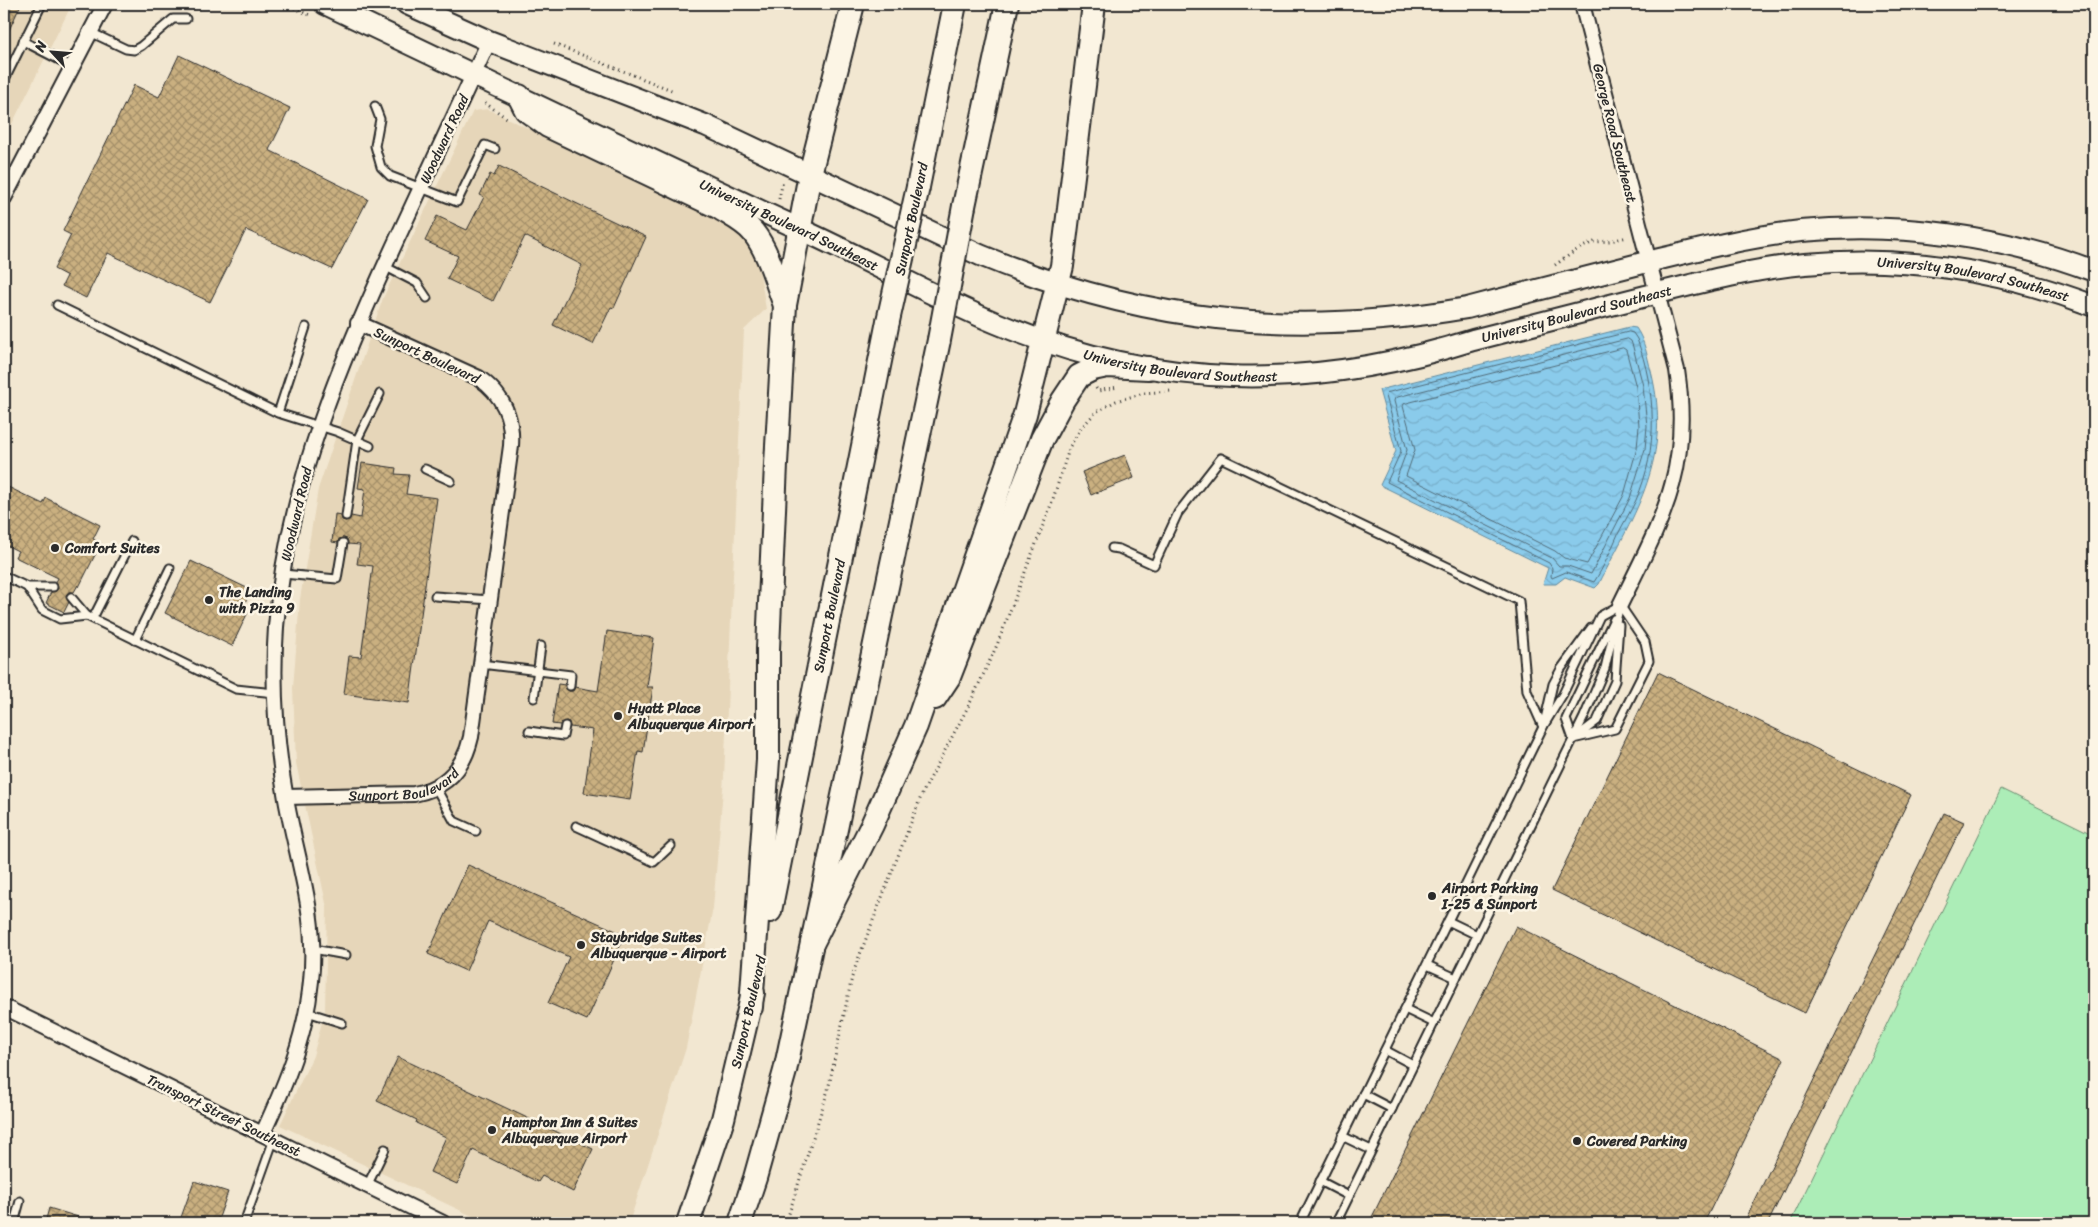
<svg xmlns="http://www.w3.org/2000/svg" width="2098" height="1227" viewBox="0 0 2098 1227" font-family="Sriracha,sans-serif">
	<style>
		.built { fill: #e6d6b9 }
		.grass { fill: #acedb7; stroke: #6c8c71 }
		.water { fill: url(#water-waves); stroke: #648b9e }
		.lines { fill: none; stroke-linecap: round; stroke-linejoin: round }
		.shore { stroke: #516b78; stroke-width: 1 }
		.building { fill: url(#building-cross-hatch); stroke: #2b2b2b }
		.service-casing { stroke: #2b2b2b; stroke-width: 11 }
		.minor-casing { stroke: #2b2b2b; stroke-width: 18 }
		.secondary-casing { stroke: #2b2b2b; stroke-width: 24 }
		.primary-casing { stroke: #2b2b2b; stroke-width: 26 }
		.path { stroke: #2b2b2b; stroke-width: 3; stroke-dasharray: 1 4; stroke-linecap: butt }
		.service { stroke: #fcf5e5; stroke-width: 7 }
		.minor { stroke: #fcf5e5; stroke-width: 14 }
		.secondary { stroke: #fcf5e5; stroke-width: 20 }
		.primary { stroke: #fcf5e5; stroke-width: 22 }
		.primary-bridge-casing { stroke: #2b2b2b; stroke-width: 26; stroke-linecap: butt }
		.primary-bridge { stroke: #fcf5e5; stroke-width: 22 }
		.poi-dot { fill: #2b2b2b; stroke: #fcf5e5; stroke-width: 2 }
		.labels { text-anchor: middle; stroke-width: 5; stroke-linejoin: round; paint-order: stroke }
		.street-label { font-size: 14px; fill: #2b2b2b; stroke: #fcf5e5 }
		.poi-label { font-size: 14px; font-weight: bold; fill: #2b2b2b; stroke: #fcf5e5; text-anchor: start }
	</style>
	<defs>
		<pattern id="water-waves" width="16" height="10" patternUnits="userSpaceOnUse" patternTransform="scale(1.25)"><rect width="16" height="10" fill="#8acbeb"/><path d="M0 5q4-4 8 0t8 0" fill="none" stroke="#77aeca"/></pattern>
		<pattern id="building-cross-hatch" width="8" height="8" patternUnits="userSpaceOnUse" patternTransform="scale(1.25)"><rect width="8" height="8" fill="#cab080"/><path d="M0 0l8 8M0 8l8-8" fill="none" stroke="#a48f69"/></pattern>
	</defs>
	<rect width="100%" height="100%" fill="#f2e7d1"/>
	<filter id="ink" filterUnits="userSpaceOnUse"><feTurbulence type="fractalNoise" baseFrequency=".02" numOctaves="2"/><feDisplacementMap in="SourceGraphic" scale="10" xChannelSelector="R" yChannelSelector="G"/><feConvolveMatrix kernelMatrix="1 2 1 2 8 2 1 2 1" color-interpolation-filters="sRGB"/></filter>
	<g filter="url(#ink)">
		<!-- built -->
		<g class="built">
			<polygon points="4,4 72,4 4,140"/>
			<polygon points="488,109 733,227 757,256 766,309 744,330 724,777 713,908 686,1048 629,1223 487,1223 280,1125 313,1056 325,1011 327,908 296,763 293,688 300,599 318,489 383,298 473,111"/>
		</g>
		<!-- grass -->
		<polygon class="grass" points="2001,789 2094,835 2094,1223 1790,1223"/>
		<!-- water -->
		<path class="water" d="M1629,327L1636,328C1645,341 1647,356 1651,371C1673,458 1636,510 1599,584L1595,588L1565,577L1556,584H1543L1548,568L1380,485L1396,451L1379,390Z"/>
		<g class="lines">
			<!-- shore -->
			<g class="shore">
				<path d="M1629,332L1633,333L1637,339C1656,391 1659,449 1636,500C1631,511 1624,522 1618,534C1611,550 1604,567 1594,582L1566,572L1552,578L1551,576L1552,568L1549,563L1387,482L1401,451L1386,396L1387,393Z"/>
				<polygon points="1628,339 1631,341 1633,347 1643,386 1647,426 1645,449 1630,498 1591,574 1568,566 1559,566 1552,558 1396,480 1407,450 1394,401 1395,398"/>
				<polygon points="1623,348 1626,350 1636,387 1639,426 1637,448 1624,495 1587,564 1564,558 1555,551 1406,476 1415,450 1403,406 1404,404"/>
			</g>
		</g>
		<!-- building -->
		<g class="building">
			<polygon points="4,4 21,4 4,41"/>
			<polygon points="179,55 290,108 269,150 368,199 332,269 246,230 210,302 108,253 86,298 62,286 67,276 54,269 71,235 63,231 134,85 159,97"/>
			<polygon points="499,166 646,237 614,308 611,307 593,344 553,325 582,265 525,236 493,301 447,279 458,256 425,241 437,216 467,230 484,197 480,195 490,174 494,176"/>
			<polygon points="1125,455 1134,478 1091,495 1082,472"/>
			<polygon points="362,463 396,468 395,474 409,475 406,494 437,498 409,703 344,694 349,656 361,657 373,566 357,564 360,545 348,544 347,539 343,538 339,539 338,543 332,542 335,514 341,515 342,520 346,521 351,516 361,518 365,489 358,488"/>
			<polygon points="4,485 43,504 46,498 100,525 93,539 101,543 79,587 78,585 74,592 70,592 66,595 69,602 64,612 46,603 51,592 58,589 56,582 58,578 15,557 18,551 4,544"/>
			<polygon points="191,561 251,590 242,609 248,612 232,646 165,613"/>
			<polygon points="607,631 654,638 647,687 653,687 643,752 638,751 630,800 584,793 593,730 570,727 569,722 566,721 560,725 552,724 558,684 565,685 569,691 573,691 575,687 598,691"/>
			<polygon points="1658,672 1911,795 1805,1013 1552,890"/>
			<polygon points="1944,813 1964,822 1768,1223 1744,1223"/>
			<polygon points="468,865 625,935 587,1020 548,1003 569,957 488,921 466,971 428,954"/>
			<polygon points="1516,926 1784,1059 1704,1223 1369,1223"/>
			<polygon points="398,1057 593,1149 573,1192 542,1176 538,1182 473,1150 457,1184 430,1172 446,1137 416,1123 417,1120 377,1101"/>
			<polygon points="194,1181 228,1192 217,1223 179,1223"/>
			<polygon points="49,1208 88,1220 88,1223 45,1223"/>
		</g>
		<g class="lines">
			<!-- service casing -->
			<g class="service-casing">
				<g id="service">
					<polyline points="90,32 126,49 134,50 141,46 173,19 186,19"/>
					<polyline points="23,41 73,67"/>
					<polyline points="4,81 42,4"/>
					<polyline points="375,106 380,119 375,146 381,167 390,176 457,202 485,145 495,149"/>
					<polyline points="384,266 417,283 427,298"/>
					<polyline points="57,305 278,413 338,432 370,446"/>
					<polyline points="278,413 306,327"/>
					<polyline points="425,469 451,481"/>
					<polyline points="346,516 357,440 380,394"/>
					<polyline points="1112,548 1119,549 1154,565 1178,513 1221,458 1519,601 1527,691 1543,727"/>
					<polyline points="283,574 337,579 343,543"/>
					<polyline points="4,576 27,587 53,587"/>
					<polyline points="27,587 42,610 60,619 87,616"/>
					<polyline points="435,596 490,600"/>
					<polyline points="71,597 87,616 236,689 275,693"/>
					<polyline points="93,618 132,541"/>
					<polyline points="135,640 170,568"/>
					<polyline points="481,664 571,675 570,686"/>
					<polyline points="534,698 541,646"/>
					<polyline points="1545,719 1553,684 1561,669 1591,628"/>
					<polyline points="529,731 563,736 565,726"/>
					<polyline points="1576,737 1597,721 1615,681 1619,625"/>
					<polyline points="1573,739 1615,729 1649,661 1645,642 1620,605"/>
					<polyline points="1573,739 1566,719 1614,619"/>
					<polyline points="436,788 454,821 476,831"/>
					<polyline points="576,826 654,862 671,846"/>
					<polyline points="1448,921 1477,935"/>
					<polyline points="313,949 346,955"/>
					<polyline points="1427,965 1456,978"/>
					<polyline points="1405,1009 1434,1023"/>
					<polyline points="307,1012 342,1023"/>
					<polyline points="1385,1050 1413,1065"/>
					<polyline points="1363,1094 1392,1109"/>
					<polyline points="1342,1136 1371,1150"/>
					<polyline points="1320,1181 1349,1196"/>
					<polyline points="367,1186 385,1149"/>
					<polyline points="14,1223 20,1201"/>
					<polyline points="244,1223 274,1139"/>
					<polyline points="1300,1223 1543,727 1563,694 1600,616 1620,605"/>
					<polyline points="1336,1223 1584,717 1605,668 1620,605"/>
				</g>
			</g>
			<!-- minor casing -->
			<g class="minor-casing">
				<g id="minor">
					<path d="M1582,4L1677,370C1692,470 1662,519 1620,605"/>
					<polyline points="4,198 105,4"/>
					<path id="s1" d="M286,797L414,794C446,788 464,768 471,737L511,446C513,417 503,395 479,378L358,323"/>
					<polyline points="4,1007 443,1223"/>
					<path d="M263,1133C286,1083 306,1036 311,981C318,916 297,861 286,799C276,743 272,684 276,627C287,484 344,352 404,224C432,163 461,102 489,41"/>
				</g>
			</g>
			<!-- secondary casing -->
			<g class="secondary-casing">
				<g id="secondary">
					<path id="s2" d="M325,4C483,79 641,156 800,229C866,259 929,295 996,323C1156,390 1309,392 1473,340C1531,325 1588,311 1646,296C1698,283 1751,269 1805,264C1904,255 2002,271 2094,306"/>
					<path d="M407,4L489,41L705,125L980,255C1144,323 1292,338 1467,308C1524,293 1581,279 1639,264C1693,251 1746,237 1801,231C1900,222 2002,236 2094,271"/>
				</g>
			</g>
			<!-- primary casing -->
			<g class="primary-casing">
				<g id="primary">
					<path d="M519,96L526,110L548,126L718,207C730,215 744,221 753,232C769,252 776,282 785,305"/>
					<polyline points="918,187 955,4"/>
					<polyline points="964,206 1007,4"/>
					<polyline points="935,698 949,677 1042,439 1063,400 1079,376 1093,369 1107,366 1148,368"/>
					<path id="s3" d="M770,911L888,321"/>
					<polyline points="812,944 872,825 916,726 1025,414 1062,266 1094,4"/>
					<polyline points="751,1007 768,760 768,649 776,464 785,305 810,174 853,4"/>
					<polyline points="688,1223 723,1119 753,993"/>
					<polyline points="740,1223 755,1178 785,1071 939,340"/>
				</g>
			</g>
			<!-- path -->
			<g class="path">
				<polyline points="285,4 312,16"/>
				<polyline points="554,44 674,91"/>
				<polyline points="485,103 508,119"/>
				<polyline points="779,199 783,181"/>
				<polyline points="1555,265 1578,249 1594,242 1610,241 1628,237"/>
				<polyline points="1096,388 1098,391 1118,387"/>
				<polyline points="786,1223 828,1090 852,977 857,962 922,794 971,701 997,645 1052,502 1070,446 1081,428 1096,412 1116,401 1144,393 1171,391"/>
			</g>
			<!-- service -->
			<use href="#service" class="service"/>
			<!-- minor -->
			<use href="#minor" class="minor"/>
			<!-- secondary -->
			<use href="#secondary" class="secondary"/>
			<!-- primary -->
			<use href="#primary" class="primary"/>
			<!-- primary-bridge casing -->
			<g class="primary-bridge-casing">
				<g id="primary-bridge">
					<polyline points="888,321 918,187"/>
					<polyline points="939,340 964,206"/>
				</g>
			</g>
			<!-- primary-bridge -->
			<use href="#primary-bridge" class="primary-bridge"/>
		</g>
	</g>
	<!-- markers -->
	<g class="poi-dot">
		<circle cx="55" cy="548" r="5"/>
		<circle cx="209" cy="600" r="5"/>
		<circle cx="618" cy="716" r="5"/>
		<circle cx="1432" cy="896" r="5"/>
		<circle cx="581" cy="945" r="5"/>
		<circle cx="492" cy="1130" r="5"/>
		<circle cx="1577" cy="1141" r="5"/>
	</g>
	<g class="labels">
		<!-- street labels -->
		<g class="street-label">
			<text transform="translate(1615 133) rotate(76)" y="5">George Road Southeast</text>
			<text transform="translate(444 139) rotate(-65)" y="5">Woodward Road</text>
			<text transform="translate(911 219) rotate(-78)" y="5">Sunport Boulevard</text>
			<text dy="5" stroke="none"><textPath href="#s2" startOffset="514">University Boulevard Southeast</textPath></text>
			<text dy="5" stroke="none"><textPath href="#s2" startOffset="1742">University Boulevard Southeast</textPath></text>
			<text dy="5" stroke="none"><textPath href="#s2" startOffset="1338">University Boulevard Southeast</textPath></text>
			<text transform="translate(427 355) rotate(25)" y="5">Sunport Boulevard</text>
			<text dy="5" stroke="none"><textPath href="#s2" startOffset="934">University Boulevard Southeast</textPath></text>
			<text transform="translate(296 514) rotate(-77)" y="5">Woodward Road</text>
			<text dy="5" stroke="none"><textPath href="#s3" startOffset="301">Sunport Boulevard</textPath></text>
			<text dy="5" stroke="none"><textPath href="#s1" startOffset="120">Sunport Boulevard</textPath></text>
			<text transform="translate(748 1012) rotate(-77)" y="5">Sunport Boulevard</text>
			<text transform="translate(224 1115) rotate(26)" y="5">Transport Street Southeast</text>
		</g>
		<!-- poi labels -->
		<g class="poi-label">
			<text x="65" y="553">Comfort Suites</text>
			<text x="219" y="597">The Landing<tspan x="219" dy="16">with Pizza 9</tspan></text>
			<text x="628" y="713">Hyatt Place<tspan x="628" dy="16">Albuquerque Airport</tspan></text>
			<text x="1442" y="893">Airport Parking<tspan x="1442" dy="16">I-25 &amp; Sunport</tspan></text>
			<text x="591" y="942">Staybridge Suites<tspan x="591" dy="16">Albuquerque - Airport</tspan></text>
			<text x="502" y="1127">Hampton Inn &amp; Suites<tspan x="502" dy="16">Albuquerque Airport</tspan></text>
			<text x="1587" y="1146">Covered Parking</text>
		</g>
	</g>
	<!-- margin -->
	<rect width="2098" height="1227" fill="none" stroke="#fcf5e5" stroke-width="20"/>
	<rect x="10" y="10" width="2078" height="1207" fill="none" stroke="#2b2b2b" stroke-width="2" filter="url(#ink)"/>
	<!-- north arrow -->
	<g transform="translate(52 52) rotate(296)" stroke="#fcf5e5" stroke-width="4" paint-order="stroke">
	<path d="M0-4L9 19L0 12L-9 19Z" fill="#2b2b2b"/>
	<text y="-8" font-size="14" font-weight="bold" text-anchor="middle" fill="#2b2b2b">N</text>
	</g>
</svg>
